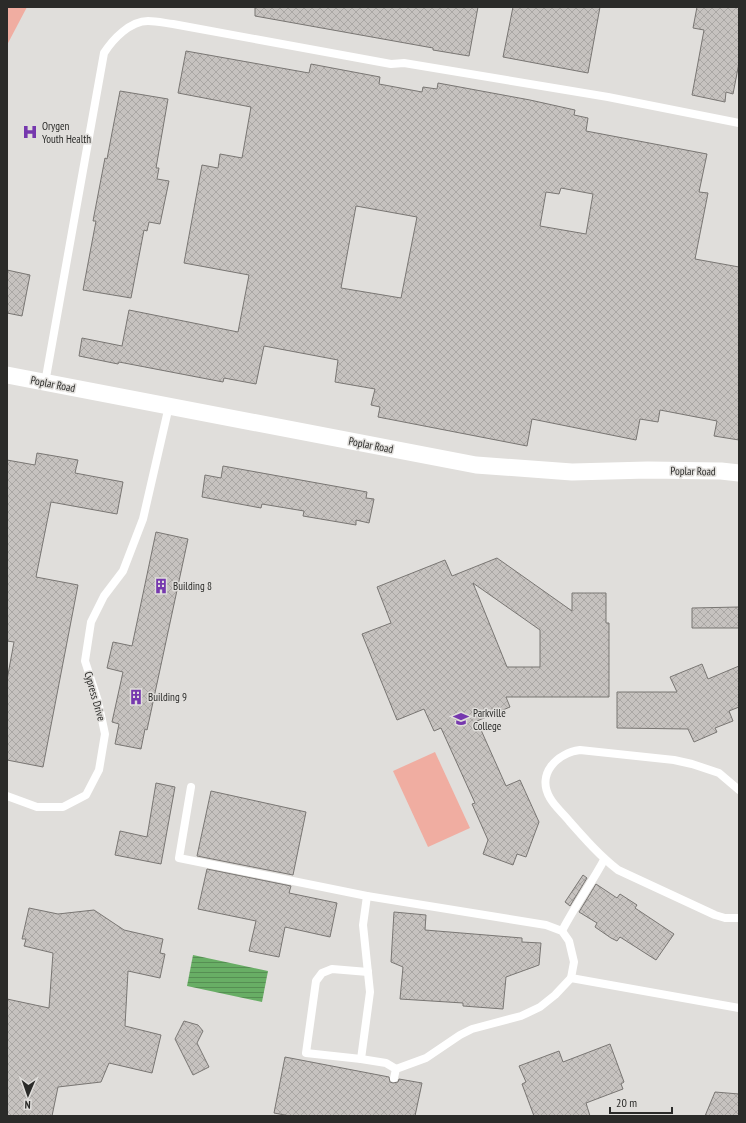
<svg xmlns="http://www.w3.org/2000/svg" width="746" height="1123" viewBox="0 0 746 1123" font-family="'PT Sans Narrow',sans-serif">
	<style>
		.pitch { fill: #f0ada1 }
		.water { fill: url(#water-rules) }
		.building { fill: url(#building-cross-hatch); stroke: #797673; fill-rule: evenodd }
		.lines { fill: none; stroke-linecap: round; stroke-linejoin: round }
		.lane { stroke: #fff; stroke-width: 8 }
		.street { stroke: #fff; stroke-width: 17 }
		.labels { text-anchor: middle; stroke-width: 3; stroke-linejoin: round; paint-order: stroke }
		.poi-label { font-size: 11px; fill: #2b2b29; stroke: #e0dedb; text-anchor: start }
		.street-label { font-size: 11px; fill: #2b2b29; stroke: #e0dedb }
	</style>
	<defs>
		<pattern id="water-rules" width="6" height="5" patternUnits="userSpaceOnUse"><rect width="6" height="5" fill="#68ae65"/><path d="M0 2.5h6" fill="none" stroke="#568e53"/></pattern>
		<pattern id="building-cross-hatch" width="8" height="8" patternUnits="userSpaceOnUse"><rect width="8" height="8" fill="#c6c2bf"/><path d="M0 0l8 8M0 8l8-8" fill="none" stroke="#aaa7a4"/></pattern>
	</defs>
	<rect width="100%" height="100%" fill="#e0dedb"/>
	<!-- pitch -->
	<g class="pitch">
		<polygon points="7,7 27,7 7,45"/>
		<polygon points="435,752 470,828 428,847 393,771"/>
	</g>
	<!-- water -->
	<polygon class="water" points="193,955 268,971 262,1002 187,986"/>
	<!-- building -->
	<g class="building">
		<polygon points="255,7 478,7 469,56 433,50 433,48 255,16"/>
		<polygon points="513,7 600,7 588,73 503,57"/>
		<polygon points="697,7 739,7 739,63 733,94 726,92 725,102 692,95 704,30 693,28"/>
		<path d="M186,51L309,73L311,64L380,77L379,84L422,92L423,87L437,89L438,83L530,100L575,110L574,115L588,118L586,131L707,154L699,192L708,193L695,259L739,267V440L714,436L717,421L660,410L658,422L640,419L636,440L532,419L527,446L378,417L380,407L371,405L375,389L335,382L338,360L264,346L256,384L224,378L223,382L119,362L118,364L79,356L82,338L122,346L129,310L238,332L249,275L184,263L202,165L218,168L220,154L242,158L251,107L178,93ZM561,188L593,194L586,234L540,226L546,192L559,194ZM356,206L417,217L401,298L341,288Z"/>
		<polygon points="120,91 168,99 156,168 159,168 157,179 169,181 160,224 149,222 147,231 144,230 131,298 83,290 96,221 93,221 105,158 107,159"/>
		<polygon points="7,270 30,275 22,316 7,313"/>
		<polygon points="37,453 78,460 75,473 123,482 117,514 51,502 36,577 78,585 43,767 7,760 7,680 14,642 7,641 7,460 35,465"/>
		<polygon points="223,466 367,492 366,498 374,499 369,523 356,520 356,525 303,516 304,511 262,504 261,508 202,497 205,475 221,478"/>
		<polygon points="156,532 188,539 147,730 145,729 141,749 115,744 119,724 112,722 123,672 107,668 113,642 132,646"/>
		<path d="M497,558L572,611V593H606V623H609V697H506L510,707L477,721L506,786L520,780L539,822L526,857L517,854L513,865L483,854L488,840L472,804L475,803L441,728L434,731L424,709L397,720L362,634L391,623L377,587L445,560L452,576ZM473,583L540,630V667H507Z"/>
		<polygon points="739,607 739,628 692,628 692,608"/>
		<polygon points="702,664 708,679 739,666 739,707 729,711 733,721 715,728 717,732 694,742 688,729 617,728 617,692 677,692 670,677"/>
		<polygon points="156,783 175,787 161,864 115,855 120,831 147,837"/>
		<polygon points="211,791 306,812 293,875 197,856"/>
		<polygon points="207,869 291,886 289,893 337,903 330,937 285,927 279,957 249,951 256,921 198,909"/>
		<polygon points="583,875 587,878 570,906 565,902"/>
		<polygon points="596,884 617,898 620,894 637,905 635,908 674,934 656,960 620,937 617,941 611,938 595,927 597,923 579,912"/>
		<polygon points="29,908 58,914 94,910 124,930 163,939 160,953 165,954 160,978 128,971 125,1026 161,1035 152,1073 109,1063 101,1082 58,1087 52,1116 7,1116 7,999 49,1008 53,953 24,946 26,939 22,939"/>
		<polygon points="394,912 426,915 425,930 522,938 522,942 541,943 539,965 506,977 503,1009 463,1006 463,1003 400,999 403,967 391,962"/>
		<polygon points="184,1021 198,1025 203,1031 197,1043 209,1067 193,1075 175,1039"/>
		<polygon points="610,1044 624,1082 621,1084 623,1089 586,1103 590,1116 534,1116 522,1084 526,1082 519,1066 559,1051 563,1062"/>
		<polygon points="285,1057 389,1077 390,1082 393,1083 398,1082 399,1079 422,1083 415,1116 290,1116 274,1113"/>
		<polygon points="715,1092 739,1094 739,1116 705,1116"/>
	</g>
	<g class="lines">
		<!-- lane -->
		<g class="lane">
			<path d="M45,383L104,53C113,39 130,21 148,21C156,21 165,23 173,24L391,64L404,63L608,97L739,123"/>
			<polyline points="191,787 179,858 367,896 546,925 562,931 569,941 574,962 571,978 555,995 540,1007 521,1016 472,1029 460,1035 426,1058 396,1069 394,1078"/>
			<path d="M739,790L719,773L692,764L674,760L580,750C557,753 536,774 550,798C555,807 564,814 570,822C585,839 600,856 618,870L715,915L725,918H739"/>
			<polyline points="7,796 37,807 63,807 86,795 99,770 105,734 98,701 85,661 91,622 104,596 123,571 143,519 169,406"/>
			<polyline points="367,896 363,925 370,992 361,1059 386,1063 396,1069"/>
			<path d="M562,931C575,906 591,884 604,860"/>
			<polyline points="571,978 739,1008"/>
			<polyline points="361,1059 306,1053 316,981 322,973 332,969 368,972"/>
		</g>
		<!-- street -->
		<polyline class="street" points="7,375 476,465 572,472 648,470 721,471 739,473"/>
	</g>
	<!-- icons -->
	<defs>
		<g id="hospital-bare" transform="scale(1.2)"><path d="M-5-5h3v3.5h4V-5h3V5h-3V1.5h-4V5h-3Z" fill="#7638ae" stroke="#e0dedb" stroke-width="2.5" paint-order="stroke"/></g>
		<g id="building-bare" transform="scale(1.2)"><path d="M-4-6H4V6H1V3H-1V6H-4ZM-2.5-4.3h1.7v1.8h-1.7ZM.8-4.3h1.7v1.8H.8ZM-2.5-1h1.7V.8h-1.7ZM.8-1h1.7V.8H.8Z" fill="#7638ae" stroke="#e0dedb" stroke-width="2.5" paint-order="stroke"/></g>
		<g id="school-bare" transform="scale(1.2)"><path d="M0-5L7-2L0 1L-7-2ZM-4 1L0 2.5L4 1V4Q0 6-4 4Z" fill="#7638ae" stroke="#e0dedb" stroke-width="2.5" paint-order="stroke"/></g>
	</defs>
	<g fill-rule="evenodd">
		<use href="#hospital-bare" x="30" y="132"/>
		<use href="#building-bare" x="161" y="586"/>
		<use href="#building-bare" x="136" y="697"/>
		<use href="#school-bare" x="461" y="719"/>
	</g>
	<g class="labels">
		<!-- poi labels -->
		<g class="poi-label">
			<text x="42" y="130">Orygen<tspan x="42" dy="13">Youth Health</tspan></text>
			<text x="173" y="590">Building 8</text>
			<text x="148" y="701">Building 9</text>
			<text x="473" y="717">Parkville<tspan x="473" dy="13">College</tspan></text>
		</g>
		<!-- street labels -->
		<g class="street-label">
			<text transform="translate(53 384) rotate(11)" y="4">Poplar Road</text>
			<text transform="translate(371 445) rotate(11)" y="4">Poplar Road</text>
			<text transform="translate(693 471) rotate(1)" y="4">Poplar Road</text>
			<text transform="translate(95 696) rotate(74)" y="4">Cypress Drive</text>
		</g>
	</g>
	<!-- border -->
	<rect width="746" height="1123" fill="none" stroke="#2b2b29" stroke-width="16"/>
	<!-- north arrow -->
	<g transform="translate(28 1095) rotate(182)" stroke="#e0dedb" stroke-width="3" paint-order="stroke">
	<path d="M0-3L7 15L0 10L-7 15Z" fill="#2b2b29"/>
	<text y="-6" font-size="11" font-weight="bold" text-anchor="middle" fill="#2b2b29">N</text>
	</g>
	<!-- scale -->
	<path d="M610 1107v6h62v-6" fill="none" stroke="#2b2b29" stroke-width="2"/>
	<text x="616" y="1107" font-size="12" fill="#2b2b29" stroke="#e0dedb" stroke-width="3" paint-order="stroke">20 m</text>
</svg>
